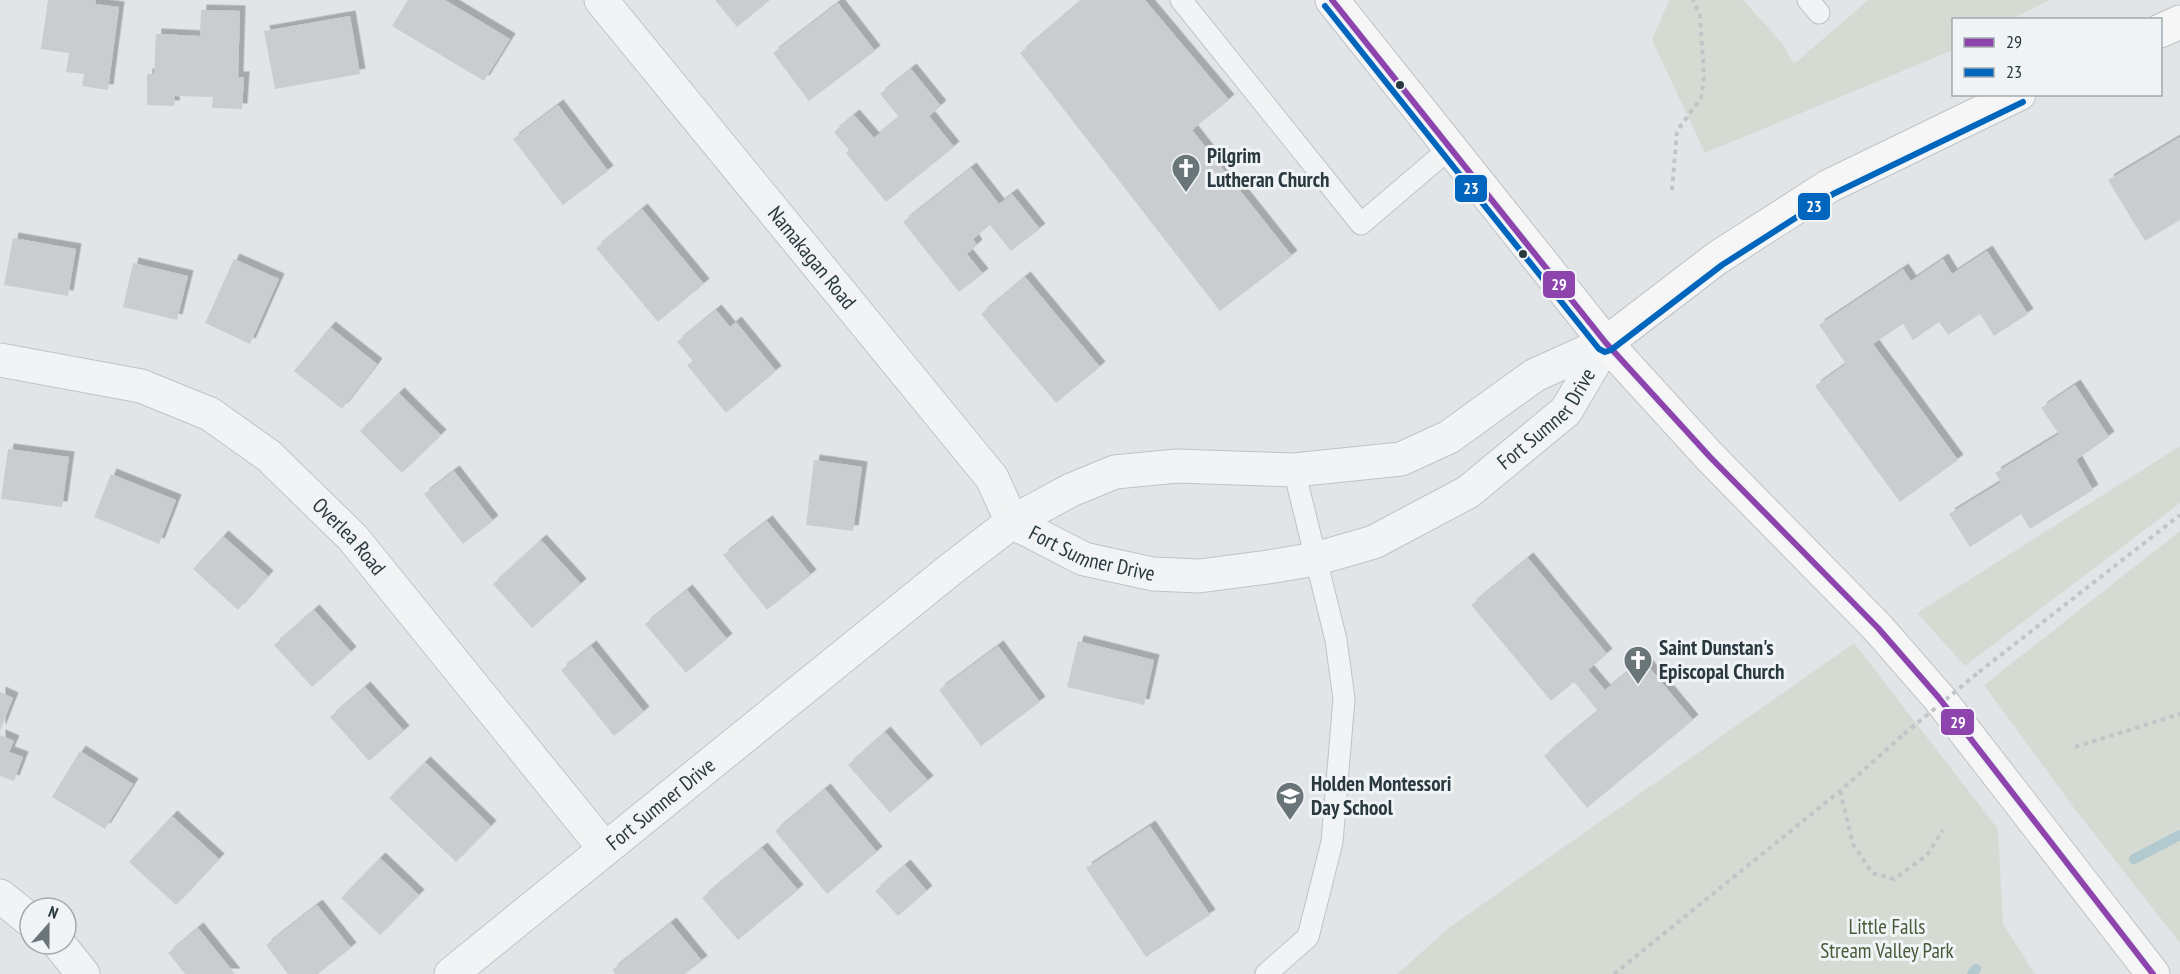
<svg xmlns="http://www.w3.org/2000/svg" width="2180" height="974" viewBox="0 0 2180 974" font-family="'PT Sans Narrow',sans-serif">
	<style>
		.green { fill: #d5dbd3 }
		.lines { fill: none; stroke-linecap: round; stroke-linejoin: round }
		.stream { stroke: #b2c9d0; stroke-width: 10 }
		.building { fill: #cacdcf; filter: url(#shadow) }
		.lane-casing { stroke: #c0c3c5; stroke-width: 23 }
		.street-casing { stroke: #c0c3c5; stroke-width: 35 }
		.secondary-casing { stroke: #c0c3c5; stroke-width: 35 }
		.path { stroke: #c2c5c7; stroke-width: 4; stroke-dasharray: 4.5 4.5; stroke-linecap: butt }
		.lane { stroke: #f1f3f4; stroke-width: 21 }
		.street { stroke: #f1f3f4; stroke-width: 33 }
		.secondary { stroke: #f6f6f6; stroke-width: 33 }
		.path-bridge { stroke: #c2c5c7; stroke-width: 4; stroke-dasharray: 4.5 4.5; stroke-linecap: butt }
		.bus-1-casing { stroke: #f0f4f6; stroke-width: 10 }
		.bus-2-casing { stroke: #f0f4f6; stroke-width: 10 }
		.bus-1 { stroke: #8e44ad; stroke-width: 6 }
		.bus-2 { stroke: #0065bd; stroke-width: 6 }
		.bus-dot { fill: #2a383f; stroke: #f0f4f6; stroke-width: 2 }
		.labels { text-anchor: middle; stroke-width: 6; stroke-linejoin: round; paint-order: stroke }
		.poi-label { font-size: 21px; font-weight: bold; fill: #2a383f; stroke: #f0f4f6; text-anchor: start }
		.street-label { font-size: 21px; fill: #2a383f; stroke: #f0f4f6 }
		.park-label { font-size: 21px; fill: #485a38; stroke: #f0f4f6 }
		.line-badge { stroke: #f0f4f6; stroke-width: 2 }
		.badge-label { font-size: 16px; text-anchor: middle; font-weight: bold; fill: #fff }
	</style>
	<defs>
		<filter id="shadow"><feDropShadow dx="5.5" dy="-5.5" stdDeviation="0" flood-color="#0004"/></filter>
	</defs>
	<rect width="100%" height="100%" fill="#e2e5e7"/>
	<!-- green -->
	<g class="green">
		<polygon points="1669,0 1743,0 1782,43 1794,64 1868,0 2049,0 2012,19 1954,20 1953,50 1705,153 1652,40"/>
		<polygon points="2180,446 2180,503 1965,666 1917,613"/>
		<polygon points="2180,531 2180,943 2074,808 1984,685"/>
		<polygon points="1854,643 1998,829 2003,924 2035,974 1397,974 1450,927"/>
	</g>
	<g class="lines">
		<!-- stream -->
		<g class="stream">
			<polyline points="2134,859 2180,835"/>
			<polyline points="1972,974 1976,969"/>
		</g>
	</g>
	<!-- building -->
	<g class="building">
		<polygon points="48,0 96,0 95,4 119,7 108,90 82,86 84,74 66,72 69,53 41,49"/>
		<polygon points="408,0 445,0 510,39 484,81 392,26"/>
		<polygon points="715,0 770,0 737,27"/>
		<polygon points="1082,0 1145,0 1229,100 1192,130 1292,256 1220,311 1020,53"/>
		<polygon points="838,3 875,51 809,101 773,53"/>
		<polygon points="201,10 240,11 238,77 244,77 242,109 212,108 213,97 175,96 174,106 147,105 147,74 154,74 156,34 200,36"/>
		<polygon points="350,16 360,74 275,89 264,31"/>
		<polygon points="911,69 941,106 929,116 954,147 886,202 846,153 849,150 834,132 854,115 874,138 899,117 880,94"/>
		<polygon points="558,105 608,171 563,205 513,139"/>
		<polygon points="2180,137 2180,220 2145,241 2108,180"/>
		<polygon points="971,168 999,204 1012,194 1040,229 1011,251 990,225 973,239 977,245 967,254 983,274 959,292 903,222"/>
		<polygon points="642,209 704,284 658,322 596,248"/>
		<polygon points="13,238 76,249 68,296 4,285"/>
		<polygon points="1987,251 2028,314 1994,336 1980,314 1948,335 1939,322 1913,340 1903,324 1873,344 1958,460 1900,502 1815,386 1846,364 1819,325 1903,269 1911,281 1943,259 1952,274"/>
		<polygon points="234,259 279,279 250,344 205,323"/>
		<polygon points="133,263 188,276 177,320 123,307"/>
		<polygon points="1025,277 1100,367 1056,403 981,314"/>
		<polygon points="716,310 730,327 736,322 776,371 726,413 687,365 693,361 677,342"/>
		<polygon points="330,327 377,364 342,409 294,371"/>
		<polygon points="2075,385 2109,437 2076,460 2093,490 2030,529 2021,514 1970,547 1949,514 2001,482 1995,473 2059,434 2041,408"/>
		<polygon points="399,393 441,435 402,473 360,431"/>
		<polygon points="8,449 69,457 62,507 1,499"/>
		<polygon points="814,460 862,467 853,531 806,525"/>
		<polygon points="454,471 493,521 463,544 424,494"/>
		<polygon points="111,474 176,500 159,544 94,517"/>
		<polygon points="767,521 811,575 767,610 723,555"/>
		<polygon points="223,536 268,576 238,610 193,569"/>
		<polygon points="541,540 581,584 532,628 493,584"/>
		<polygon points="1528,558 1607,654 1588,670 1605,690 1643,660 1693,720 1587,808 1544,756 1598,711 1574,682 1551,701 1471,605"/>
		<polygon points="687,590 727,639 686,673 645,624"/>
		<polygon points="314,610 351,652 312,687 274,645"/>
		<polygon points="1078,641 1154,660 1144,705 1067,687"/>
		<polygon points="591,646 644,712 614,736 561,670"/>
		<polygon points="998,646 1040,702 981,746 939,690"/>
		<polygon points="365,687 404,731 369,761 330,717"/>
		<polygon points="0,692 13,698 0,731"/>
		<polygon points="885,732 928,781 890,813 848,765"/>
		<polygon points="0,735 14,741 9,752 23,757 14,781 0,776"/>
		<polygon points="80,751 133,784 105,829 52,797"/>
		<polygon points="425,762 491,826 456,862 389,798"/>
		<polygon points="825,789 877,852 827,894 775,831"/>
		<polygon points="172,816 219,859 176,905 129,862"/>
		<polygon points="1150,826 1210,915 1146,957 1086,868"/>
		<polygon points="762,848 798,890 738,940 702,898"/>
		<polygon points="380,858 419,895 380,935 341,898"/>
		<polygon points="905,865 927,891 898,916 875,891"/>
		<polygon points="317,905 351,948 318,974 288,974 266,945"/>
		<polygon points="671,923 702,961 685,974 615,974 612,970"/>
		<polygon points="198,928 235,974 185,974 168,953"/>
	</g>
	<g class="lines">
		<!-- lane casing -->
		<g class="lane-casing">
			<g id="lane">
				<polyline points="1181,0 1361,224 1450,148"/>
				<polyline points="1808,0 1819,13"/>
				<polyline points="1266,974 1308,937 1332,842 1344,699 1336,640 1294,470"/>
			</g>
		</g>
		<!-- street casing -->
		<g class="street-casing">
			<g id="street">
				<path id="s1" d="M601,0L992,478L1012,522"/>
				<path id="s2" d="M0,360L141,386L210,414L269,456L353,538L605,849"/>
				<path id="s3" d="M1012,522L1084,559L1153,574L1199,576L1268,567L1315,559L1374,542L1468,492L1566,411L1606,343"/>
				<polyline points="0,896 30,920"/>
				<polyline points="59,944 83,974"/>
				<path id="s4" d="M451,974L951,569L1012,522L1071,490L1115,472L1177,466L1294,470L1401,459L1449,437L1535,375L1606,343"/>
			</g>
		</g>
		<!-- secondary casing -->
		<g class="secondary-casing">
			<g id="secondary">
				<polyline points="1332,0 1606,343 1710,457 1878,628 1939,698 2153,974"/>
				<polyline points="2160,31 2180,22"/>
				<polyline points="1606,343 1717,258 1829,186 2019,94"/>
			</g>
		</g>
		<!-- path -->
		<g class="path">
			<polyline points="1672,190 1677,131 1701,98 1704,76 1700,16 1693,0"/>
			<polyline points="1979,672 2180,515"/>
			<polyline points="2075,747 2180,714"/>
			<polyline points="1840,791 1853,844 1872,873 1894,879 1927,855 1943,830"/>
			<polyline points="1614,974 1840,791 1904,734"/>
		</g>
		<!-- lane -->
		<use href="#lane" class="lane"/>
		<!-- street -->
		<use href="#street" class="street"/>
		<!-- secondary -->
		<use href="#secondary" class="secondary"/>
		<!-- path-bridge -->
		<polyline class="path-bridge" points="1904,734 1979,672"/>
		<!-- bus-1 casing -->
		<g class="bus-1-casing">
			<polyline id="bus-1" points="1332,0 1606,343 1710,457 1878,628 1939,698 2153,974"/>
		</g>
		<!-- bus-2 casing -->
		<g class="bus-2-casing">
			<polyline id="bus-2" points="1325,6 1599,349 1605,352 1611,350 1722,265 1833,194 2023,102"/>
		</g>
		<!-- bus-1 -->
		<use href="#bus-1" class="bus-1"/>
		<!-- bus-2 -->
		<use href="#bus-2" class="bus-2"/>
	</g>
	<!-- icons -->
	<defs>
		<g id="church-pin" transform="scale(1.5)"><path d="M0 17L-7.5 6A9.5 9.5 0 1 1 7.5 6Z" fill="#6a757a" stroke="#f0f4f6"/><path d="M-1.2-6h2.4v3.5h3.3v2.4h-3.3V6h-2.4V-.1h-3.3v-2.4h3.3Z" fill="#fff"/></g>
		<g id="school-pin" transform="scale(1.5)"><path d="M0 17L-7.5 6A9.5 9.5 0 1 1 7.5 6Z" fill="#6a757a" stroke="#f0f4f6"/><path d="M0-5L7-2L0 1L-7-2ZM-4 1L0 2.5L4 1V4Q0 6-4 4Z" fill="#fff"/></g>
	</defs>
	<g fill-rule="evenodd">
		<use href="#church-pin" x="1186" y="168"/>
		<use href="#church-pin" x="1638" y="660"/>
		<use href="#school-pin" x="1290" y="796"/>
	</g>
	<!-- markers -->
	<g class="bus-dot">
		<circle cx="1400" cy="85" r="5"/>
		<circle cx="1523" cy="254" r="5"/>
	</g>
	<g class="labels">
		<!-- poi labels -->
		<g class="poi-label">
			<text x="1207" y="163">Pilgrim<tspan x="1207" dy="24">Lutheran Church</tspan></text>
			<text x="1659" y="655">Saint Dunstan's<tspan x="1659" dy="24">Episcopal Church</tspan></text>
			<text x="1311" y="791">Holden Montessori<tspan x="1311" dy="24">Day School</tspan></text>
		</g>
		<!-- street labels -->
		<g class="street-label">
			<text dy="7" stroke="none"><textPath href="#s1" startOffset="333">Namakagan Road</textPath></text>
			<text dy="7" stroke="none"><textPath href="#s3" startOffset="591">Fort Sumner Drive</textPath></text>
			<text dy="7" stroke="none"><textPath href="#s2" startOffset="404">Overlea Road</textPath></text>
			<text dy="7" stroke="none"><textPath href="#s3" startOffset="87">Fort Sumner Drive</textPath></text>
			<text dy="7" stroke="none"><textPath href="#s4" startOffset="270">Fort Sumner Drive</textPath></text>
		</g>
		<!-- park labels -->
		<g class="park-label">
			<text x="1887" y="934">Little Falls<tspan x="1887" dy="24">Stream Valley Park</tspan></text>
		</g>
	</g>
	<g class="line-badge">
		<rect x="1454" y="174" width="34" height="29" rx="6" fill="#0065bd"/>
		<rect x="1797" y="192" width="34" height="29" rx="6" fill="#0065bd"/>
		<rect x="1542" y="270" width="34" height="29" rx="6" fill="#8e44ad"/>
		<rect x="1940" y="708" width="35" height="28" rx="6" fill="#8e44ad"/>
	</g>
	<g class="badge-label">
		<text x="1471" y="194">23</text>
		<text x="1814" y="212">23</text>
		<text x="1559" y="290">29</text>
		<text x="1958" y="728">29</text>
	</g>
	<!-- legend -->
	<rect x="1952" y="18" width="210" height="78" fill="#f0f4f6" stroke="#a1a9ad" stroke-width="1.5"/>
	<rect x="1964" y="38" width="30" height="9" fill="#8e44ad" stroke="#a1a9ad" stroke-width="1.5"/>
	<text x="2006" y="48" font-size="18" fill="#2a383f">29</text>
	<rect x="1964" y="68" width="30" height="9" fill="#0065bd" stroke="#a1a9ad" stroke-width="1.5"/>
	<text x="2006" y="78" font-size="18" fill="#2a383f">23</text>
	<!-- north arrow -->
	<g transform="translate(48 926) rotate(21)"><circle r="28" fill="#f0f4f6" stroke="#a1a9ad" stroke-width="1.5"/>
	<path d="M0-4.5L10 22L0 15L-10 22Z" fill="#6a757a"/>
	<text y="-9" font-size="16" font-weight="bold" text-anchor="middle" fill="#2a383f">N</text>
	</g>
</svg>
